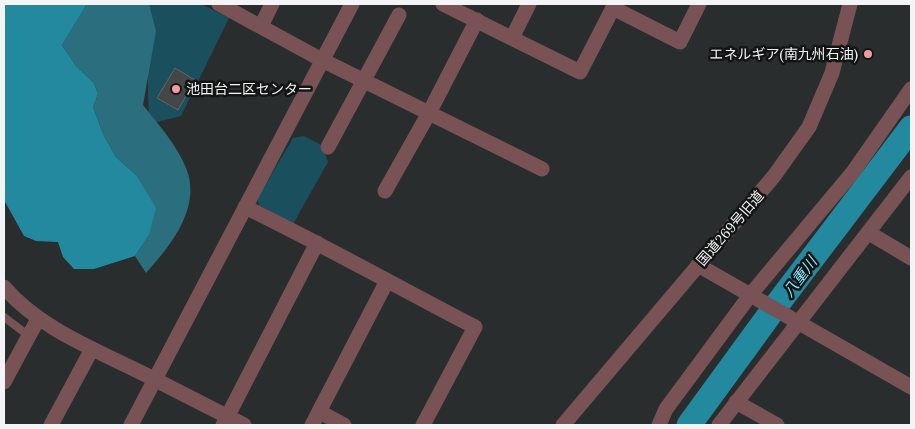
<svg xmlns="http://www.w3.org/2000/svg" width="915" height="429" viewBox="0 0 915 429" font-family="Lora,'Noto Sans JP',serif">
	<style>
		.green { fill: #1a505d }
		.forest { fill: #2b6e7d }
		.water { fill: #22899e }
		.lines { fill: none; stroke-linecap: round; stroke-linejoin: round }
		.river { stroke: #22899e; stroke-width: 25 }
		.building { fill: #434748; stroke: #626667 }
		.service { stroke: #795256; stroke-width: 8 }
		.minor { stroke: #795256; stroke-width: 15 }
		.tertiary { stroke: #795256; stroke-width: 15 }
		.poi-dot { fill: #f49aa6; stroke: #131515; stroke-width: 2 }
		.labels { text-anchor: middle; stroke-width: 5; stroke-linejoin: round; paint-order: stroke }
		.poi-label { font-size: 14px; fill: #f2f4f5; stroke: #131515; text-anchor: end }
		.street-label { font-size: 14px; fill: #f2f4f5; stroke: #131515 }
		.water-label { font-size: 15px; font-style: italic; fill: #8be1f7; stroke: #131515 }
	</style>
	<rect width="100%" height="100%" fill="#292d2e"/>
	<!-- green -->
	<g class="green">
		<polygon points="133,4 201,4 229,18 181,116 149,124 147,53"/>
		<polygon points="304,136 323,146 328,162 293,224 259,205 257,199 293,138"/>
	</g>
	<!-- forest -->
	<path class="forest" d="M87,4H149L156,31L143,105C158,124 177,145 186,168C202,207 171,245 146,273L135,256L149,235L136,175L116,157L103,134L93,107L98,94L94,83L76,66L62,45Z"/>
	<!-- water -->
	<polygon class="water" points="4,4 87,4 62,45 76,66 94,83 98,94 93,107 103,134 116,157 136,175 156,208 149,235 135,256 94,269 74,269 63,257 58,242 36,241 24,236 4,200"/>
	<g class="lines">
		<!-- river -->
		<polyline class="river" points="689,425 770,314 911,128"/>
	</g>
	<!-- building -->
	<polygon class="building" points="175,68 195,80 178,110 157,98"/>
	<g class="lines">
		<!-- service -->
		<polyline class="service" points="4,317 29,336"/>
		<!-- minor -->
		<g class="minor">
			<polyline points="219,4 322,60 542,169"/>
			<polyline points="443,4 580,72 615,4"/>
			<polyline points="613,8 680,42 699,4"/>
			<polyline points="261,26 272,4"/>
			<polyline points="512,38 529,4"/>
			<polyline points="328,147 399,15"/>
			<polyline points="385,191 429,113 477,20"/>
			<path d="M245,207C323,245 398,287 475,327L423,425"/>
			<polyline points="869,233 911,258"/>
			<polyline points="698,265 911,387"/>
			<polyline points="4,382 38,319"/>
			<polyline points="736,402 777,425"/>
			<polyline points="320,412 344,425"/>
			<polyline points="51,425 92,349"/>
			<polyline points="223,425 317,243"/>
			<polyline points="312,425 387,281"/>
			<polyline points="659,425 666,409 751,294 853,172 911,89"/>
			<polyline points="719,425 911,177"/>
		</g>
		<!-- tertiary -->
		<g class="tertiary">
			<path d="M4,287C39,328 94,349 142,373C176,390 210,408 244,425"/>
			<polyline points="131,425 352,4"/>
			<polyline points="563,425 774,176 809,127 832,73 850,4"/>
		</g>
	</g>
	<!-- markers -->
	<g class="poi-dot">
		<circle cx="868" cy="54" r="5"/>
		<circle cx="176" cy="89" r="5"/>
	</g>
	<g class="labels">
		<!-- poi labels -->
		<g class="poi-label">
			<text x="858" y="59">エネルギア(南九州石油)</text>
			<text x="186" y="94" text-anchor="start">池田台二区センター</text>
		</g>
		<!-- street labels -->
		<g class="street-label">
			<text transform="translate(730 228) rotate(-49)" y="5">国道269号旧道</text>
		</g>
		<!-- water labels -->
		<g class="water-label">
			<text transform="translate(800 277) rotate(-53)" y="5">八重川</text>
		</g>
	</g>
	<!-- border -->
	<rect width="915" height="429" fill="none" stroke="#f2f4f5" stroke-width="10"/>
</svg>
